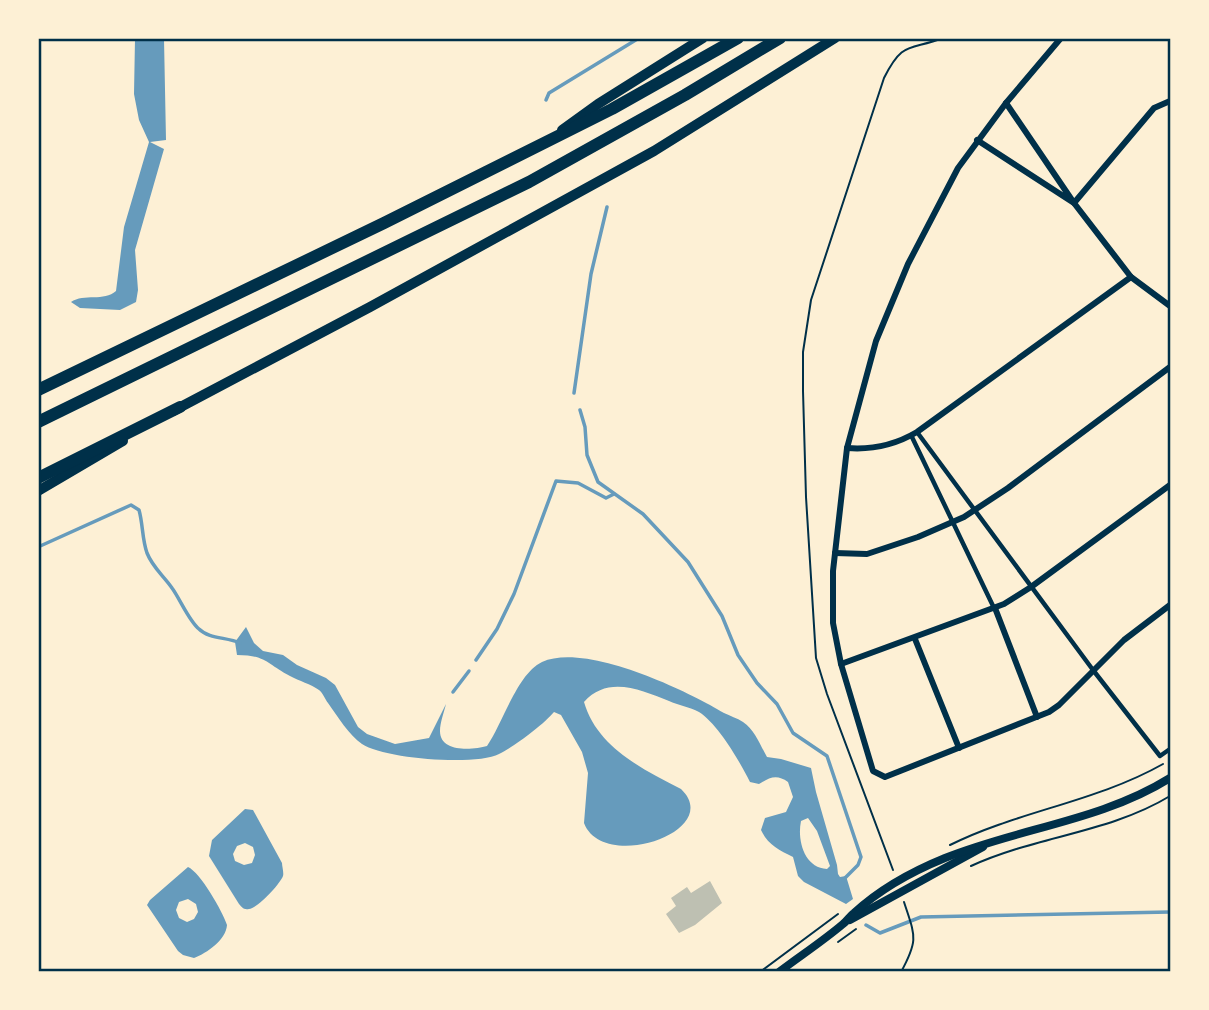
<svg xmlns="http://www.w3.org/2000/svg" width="1209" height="1010" viewBox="0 0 1209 1010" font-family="Poppins,sans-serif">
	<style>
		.water { fill: #669bbc; fill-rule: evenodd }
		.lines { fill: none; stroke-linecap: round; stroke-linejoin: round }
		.stream { stroke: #669bbc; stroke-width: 3.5 }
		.building { fill: #bec0b2 }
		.path { stroke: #003049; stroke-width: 2 }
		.pedestrian { stroke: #003049; stroke-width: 4.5 }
		.minor { stroke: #003049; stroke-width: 6 }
		.tertiary { stroke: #003049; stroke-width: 8 }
		.trunk { stroke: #003049; stroke-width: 10 }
		.motorway { stroke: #003049; stroke-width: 12 }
		.neatline { fill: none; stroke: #003049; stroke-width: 2.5 }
	</style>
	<rect width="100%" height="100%" fill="#fdf0d5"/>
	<!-- water -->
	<g class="water">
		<path d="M135,39H164L166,140L150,142L164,149L135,250L138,290L136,302L120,310L80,308L71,302C84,293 104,302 116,291L124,227L149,142L139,120L134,94Z"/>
		<path d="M246,627L254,643L263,651L283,655L297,665L326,678L335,685L358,727L367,734L395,744L429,738L446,704C444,712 440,723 440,731C440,753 473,750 487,746C503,723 517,674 542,662C585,642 686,690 724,713C730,716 737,718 743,722C755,730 760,745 767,757L781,759L811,768L816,792L837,865L838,874L840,877L846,876L853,899L846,904L804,882L798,876L793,857C779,850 768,845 761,830L765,818L786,812L793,797L788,782C777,774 770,777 759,784L750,782C740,762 718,724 699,712C690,707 678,705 669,701C641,690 608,675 584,702C597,747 642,769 681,789C725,831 603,873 584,823L588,773L582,752L561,715L554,712C543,725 515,746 499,754C476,766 384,759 362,744C349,735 338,717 328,703C325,699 323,693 319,690C311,684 299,681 290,676C267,664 266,655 237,655L235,642ZM808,818L817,831L830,866L827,869C804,868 797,840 801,821Z"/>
		<path d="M245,809L253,810L282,863C282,866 284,873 283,876C280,884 258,908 249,909C243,910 242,907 239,904L209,856L212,840ZM245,843L253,847L255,855L252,863L244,865L235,861L233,854L237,846Z"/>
		<path d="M188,867C200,872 223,912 227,925C226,940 207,953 194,958L183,955L178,951L147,905L150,900ZM188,899L196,904L198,912L194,919L187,922L179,918L176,910L179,902Z"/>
	</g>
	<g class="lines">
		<!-- stream -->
		<g class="stream">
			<polyline points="546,100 549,93 639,38"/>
			<polyline points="574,393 591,274 607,207"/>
			<polyline points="580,410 585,427 587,455 598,482 643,514 688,562 722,616 738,655 757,683 777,704 793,733 827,756 861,857 858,865 843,880"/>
			<path d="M38,547L131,505L139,510C143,524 142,539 147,553C153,568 163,575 172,588C180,599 189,621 199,629C209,639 227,637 240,643"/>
			<polyline points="476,660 497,629 514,594 556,481 578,483 606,498 614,494"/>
			<polyline points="453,692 469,671"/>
			<polyline points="866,925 880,933 921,917 1170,912"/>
		</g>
	</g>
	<!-- building -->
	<polygon class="building" points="710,881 722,903 695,925 679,933 666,914 676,906 671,898 687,887 691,893"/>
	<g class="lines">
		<!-- path -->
		<g class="path">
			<path d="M950,845C1018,811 1096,802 1163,764"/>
			<path d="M971,866C1036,836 1109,833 1170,796"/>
			<path d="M893,870L827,694L816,658L806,497L803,391V352L811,300L884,78C903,40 909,51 943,38"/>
			<polyline points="838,942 856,929"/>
			<polyline points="760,972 838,914"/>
			<path d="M901,972C919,939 915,936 904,902"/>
		</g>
		<!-- pedestrian -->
		<g class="pedestrian">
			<polyline points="917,432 1093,670 1160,756 1170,749"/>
			<polyline points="911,435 994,608"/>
		</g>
		<!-- minor -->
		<g class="minor">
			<polyline points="1061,38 1006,103 958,168 908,264 876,341 847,448 833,571 833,623 841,664 873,771 885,777 1049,712 1059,705 1124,640 1170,605"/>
			<polyline points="1170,101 1154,108 1074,203 1131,277 1170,306"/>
			<polyline points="977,140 1074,203 1006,103"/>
			<path d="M847,448C872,450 895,445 917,432L1131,277"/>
			<polyline points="835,553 867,554 918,537 964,517 1008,488 1170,367"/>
			<polyline points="995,608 1037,717"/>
			<polyline points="915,639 959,748"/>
			<polyline points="841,664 1004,604 1031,587 1170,485"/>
		</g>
		<!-- tertiary -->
		<g class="tertiary">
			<polyline points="850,920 983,847"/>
			<path d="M779,972C800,956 823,941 843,924C847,921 850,916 854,913C879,890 913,871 945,858C1019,828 1101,821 1170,778"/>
		</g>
		<!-- trunk -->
		<g class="trunk">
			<polyline points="562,130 598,104 703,38"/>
			<polyline points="173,411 370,307 654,151 835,38"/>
			<polyline points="38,491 123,441"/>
		</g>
		<!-- motorway -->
		<g class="motorway">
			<polyline points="38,390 384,223 612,109 738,38"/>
			<polyline points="38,422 529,182 685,95 780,38"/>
			<polyline points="38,478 180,407"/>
		</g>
	</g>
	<!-- border -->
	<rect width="1209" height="1010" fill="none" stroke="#fdf0d5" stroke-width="80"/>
	<rect x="40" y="40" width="1129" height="930" class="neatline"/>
</svg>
